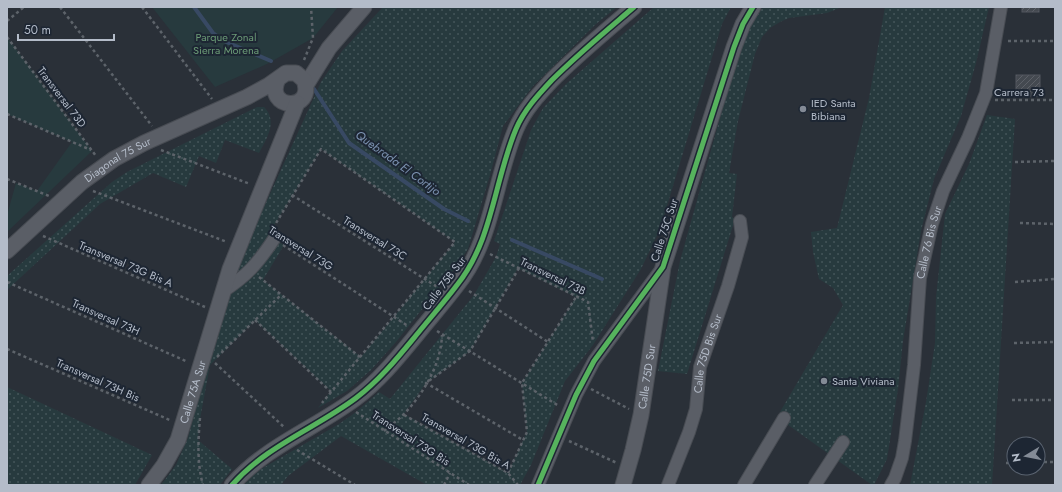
<svg xmlns="http://www.w3.org/2000/svg" width="1062" height="492" viewBox="0 0 1062 492" font-family="Jost,sans-serif">
	<style>
		.grass { fill: url(#grass-dots); fill-rule: evenodd }
		.park { fill: #273a3e }
		.lines { fill: none; stroke-linecap: round; stroke-linejoin: round }
		.stream { stroke: #384963; stroke-width: 4 }
		.building { fill: url(#building-hatch); stroke: #52575f }
		.minor-casing { stroke: #484c53; stroke-width: 14 }
		.tertiary-casing { stroke: #484c53; stroke-width: 17 }
		.path { stroke: #5d636a; stroke-width: 2.5; stroke-dasharray: 3 3; stroke-linecap: butt }
		.minor { stroke: #5a5e66; stroke-width: 12 }
		.tertiary { stroke: #5a5e66; stroke-width: 15 }
		.cycleway-casing { stroke: #1d2633; stroke-width: 8 }
		.cycleway { stroke: #56b35d; stroke-width: 5 }
		.poi-dot { fill: #848b96; stroke: #1d2633; stroke-width: 1.5 }
		.labels { text-anchor: middle; stroke-width: 4; stroke-linejoin: round; paint-order: stroke }
		.park-label { font-size: 11px; fill: #6b9a76; stroke: #1d2633 }
		.street-label { font-size: 11px; fill: #b4bcc9; stroke: #1d2633 }
		.poi-label { font-size: 11px; fill: #b4bcc9; stroke: #1d2633; text-anchor: start }
		.water-label { font-size: 12px; font-style: italic; fill: #7c92b1; stroke: #1d2633 }
	</style>
	<defs>
		<pattern id="grass-dots" width="8" height="8" patternUnits="userSpaceOnUse"><rect width="8" height="8" fill="#273a3e"/><path d="M2 2h.1M6 6h.1" fill="none" stroke="#445559" stroke-width="1.8" stroke-linecap="round"/></pattern>
		<pattern id="building-hatch" width="6" height="6" patternUnits="userSpaceOnUse"><rect width="6" height="6" fill="#444950"/><path d="M-1 1l2-2M0 6l6-6M5 7l2-2" fill="none" stroke="#5d6168"/></pattern>
	</defs>
	<rect width="100%" height="100%" fill="#2a3038"/>
	<!-- grass -->
	<g class="grass">
		<path d="M383,7H617L596,24L533,86L503,126L490,175L468,249L448,278L434,294L396,342L371,370L347,391L318,408L331,391L255,320L210,365L200,419L198,440L232,469L220,485H161L176,465L188,438L197,404L201,373L238,264L321,82L342,51ZM321,149L455,242L361,357L263,280L284,245L268,235Z"/>
		<path d="M654,7H731L722,24L660,229L641,269L593,345L565,381L531,465L520,485H427L341,436L288,476L281,485H244L256,472L339,424L356,412L379,392L390,399L474,295L496,257L500,244L494,241L531,130L543,108L566,84ZM518,268L576,297L522,383L527,432L508,473L404,414L426,383L470,351Z"/>
		<polygon points="763,7 842,7 827,13 789,18 780,22 770,28 762,37 755,54 738,121 729,173 737,174 732,217 735,219 687,374 658,371 680,261 722,111 742,42 753,17"/>
		<polygon points="885,7 989,7 976,63 961,116 934,179 921,231 903,341 898,389 887,459 874,485 872,485 777,417 843,305 833,288 819,279 813,252 811,232 837,228 869,98"/>
		<path d="M257,107H264C278,121 267,138 259,153L225,140L216,163L199,156L186,187L153,173L100,204L7,290V276L112,182L127,172Z"/>
		<polygon points="987,115 1015,119 992,485 910,485 926,402 935,343 936,297 945,214 969,164"/>
		<polygon points="7,387 152,455 135,485 7,485"/>
	</g>
	<!-- park -->
	<g class="park">
		<polygon points="152,7 338,7 313,38 267,64 215,87"/>
		<polygon points="7,37 92,151 7,232 7,215 16,183 37,191 72,142 7,114"/>
	</g>
	<g class="lines">
		<!-- stream -->
		<g class="stream">
			<polyline points="194,7 213,33 224,41 271,61"/>
			<polyline points="314,89 349,143 444,209 468,221"/>
			<polyline points="512,240 602,279"/>
		</g>
	</g>
	<!-- building -->
	<g class="building">
		<rect x="1022" y="7" width="17" height="5"/>
		<rect x="1016" y="75" width="24" height="21"/>
	</g>
	<g class="lines">
		<!-- minor casing -->
		<g class="minor-casing">
			<g id="minor">
				<path d="M222,292C247,276 258,263 274,239"/>
				<polyline points="538,485 576,395 594,361 663,267"/>
				<path id="s1" d="M668,485L689,432L696,409L700,367L728,286L742,237L740,221"/>
				<polyline points="744,485 784,418"/>
				<polyline points="815,485 843,442"/>
				<path id="s2" d="M891,485L895,478L902,458L905,441L914,365L920,278L932,224L943,191L968,138L986,93L1001,7"/>
			</g>
		</g>
		<!-- tertiary casing -->
		<g class="tertiary-casing">
			<g id="tertiary">
				<polyline points="306,85 329,48 364,7"/>
				<path id="s3" d="M7,251L82,182L114,159L144,143L247,97L269,85L286,73H296L304,80C316,113 263,110 278,79"/>
				<path id="s4" d="M149,485L164,465L178,440L230,269L297,103"/>
				<path d="M232,485C266,446 316,428 356,398C380,380 399,356 418,333C431,317 445,301 457,285C493,240 494,181 516,129C524,110 538,95 552,80C578,54 606,31 634,7"/>
				<path id="s5" d="M623,485L633,450L641,415L663,267L734,47L743,24L753,7"/>
			</g>
		</g>
		<!-- path -->
		<g class="path">
			<polyline points="60,7 152,126"/>
			<polyline points="142,7 212,99"/>
			<polyline points="7,21 24,7"/>
			<polyline points="7,37 96,156"/>
			<polyline points="1008,41 1055,41"/>
			<polyline points="304,60 313,38 311,7"/>
			<polyline points="995,100 1055,100"/>
			<polyline points="7,114 91,150"/>
			<polyline points="161,150 250,184"/>
			<polyline points="1015,162 1055,161"/>
			<polyline points="7,179 49,196"/>
			<polyline points="93,191 227,242"/>
			<polyline points="292,195 439,288"/>
			<polyline points="1020,223 1055,224"/>
			<polyline points="273,228 321,149 455,242 322,403"/>
			<polyline points="43,236 205,307"/>
			<polyline points="283,245 408,326"/>
			<polyline points="490,254 588,302 593,342"/>
			<polyline points="519,268 470,351 426,383 523,440"/>
			<polyline points="259,277 360,357"/>
			<polyline points="7,282 188,362"/>
			<polyline points="1015,282 1055,279"/>
			<polyline points="469,291 548,342"/>
			<polyline points="255,320 331,392"/>
			<polyline points="437,331 559,406"/>
			<polyline points="1014,343 1055,342"/>
			<polyline points="7,349 172,421"/>
			<polyline points="217,357 281,295"/>
			<polyline points="215,363 285,428"/>
			<polyline points="591,389 629,409"/>
			<polyline points="1012,400 1055,400"/>
			<polyline points="356,412 469,485"/>
			<polyline points="404,415 508,473 518,485"/>
			<path d="M200,418C198,441 197,463 203,485"/>
			<path d="M384,431C391,425 398,420 404,414C424,393 441,364 442,335"/>
			<polyline points="569,441 617,463"/>
			<polyline points="297,450 355,485"/>
			<polyline points="1038,462 1055,462"/>
			<polyline points="1006,463 1014,463"/>
			<polyline points="508,473 527,432 522,383 576,297"/>
			<polyline points="444,485 450,473"/>
		</g>
		<!-- minor -->
		<use href="#minor" class="minor"/>
		<!-- tertiary -->
		<use href="#tertiary" class="tertiary"/>
		<!-- cycleway casing -->
		<g class="cycleway-casing">
			<g id="cycleway">
				<path d="M232,485C266,446 316,428 356,398C380,380 399,356 418,333C431,317 445,301 457,285C493,240 494,181 516,129C524,110 538,95 552,80C578,54 606,31 634,7"/>
				<polyline points="538,485 576,395 594,361 663,267 734,47 743,24 753,7"/>
			</g>
		</g>
		<!-- cycleway -->
		<use href="#cycleway" class="cycleway"/>
	</g>
	<!-- markers -->
	<g class="poi-dot">
		<circle cx="803" cy="109" r="4"/>
		<circle cx="824" cy="381" r="4"/>
	</g>
	<g class="labels">
		<!-- park labels -->
		<g class="park-label">
			<text x="226" y="41">Parque Zonal<tspan x="226" dy="13">Sierra Morena</tspan></text>
		</g>
		<!-- street labels -->
		<g class="street-label">
			<text x="1019" y="96">Carrera 73</text>
			<text transform="translate(62 97) rotate(53)" y="4">Transversal 73D</text>
			<text dy="4" stroke="none"><textPath href="#s3" startOffset="144">Diagonal 75 Sur</textPath></text>
			<text transform="translate(664 230) rotate(-72)" y="4">Calle 75C Sur</text>
			<text transform="translate(375 238) rotate(32)" y="4">Transversal 73C</text>
			<text dy="4" stroke="none"><textPath href="#s2" startOffset="247">Calle 76 Bis Sur</textPath></text>
			<text transform="translate(301 248) rotate(32)" y="4">Transversal 73G</text>
			<text transform="translate(126 264) rotate(23)" y="4">Transversal 73G Bis A</text>
			<text transform="translate(553 276) rotate(26)" y="4">Transversal 73B</text>
			<text transform="translate(444 283) rotate(-53)" y="4">Calle 75B Sur</text>
			<text transform="translate(106 317) rotate(24)" y="4">Transversal 73H</text>
			<text dy="4" stroke="none"><textPath href="#s1" startOffset="138">Calle 75D Bis Sur</textPath></text>
			<text dy="4" stroke="none"><textPath href="#s5" startOffset="111">Calle 75D Sur</textPath></text>
			<text transform="translate(98 380) rotate(24)" y="4">Transversal 73H Bis</text>
			<text dy="4" stroke="none"><textPath href="#s4" startOffset="104">Calle 75A Sur</textPath></text>
			<text transform="translate(411 438) rotate(33)" y="4">Transversal 73G Bis</text>
			<text transform="translate(466 441) rotate(30)" y="4">Transversal 73G Bis A</text>
		</g>
		<!-- poi labels -->
		<g class="poi-label">
			<text x="811" y="107">IED Santa<tspan x="811" dy="13">Bibiana</tspan></text>
			<text x="832" y="385">Santa Viviana</text>
		</g>
		<!-- water labels -->
		<g class="water-label">
			<text transform="translate(398 163) rotate(36)" y="4">Quebrada El Cortijo</text>
		</g>
	</g>
	<!-- border -->
	<rect width="1062" height="492" fill="none" stroke="#b4bcc9" stroke-width="16"/>
	<!-- north arrow -->
	<g transform="translate(1026 456) rotate(260)"><circle r="19" fill="#1d2633" stroke="#59626f"/>
	<path d="M0-3L7 15L0 10L-7 15Z" fill="#848b96"/>
	<text y="-6" font-size="11" font-weight="bold" text-anchor="middle" fill="#b4bcc9">N</text>
	</g>
	<!-- scale -->
	<path d="M18 34v6h96v-6" fill="none" stroke="#b4bcc9" stroke-width="2"/>
	<text x="24" y="34" font-size="12" fill="#b4bcc9" stroke="#1d2633" stroke-width="3" paint-order="stroke">50 m</text>
</svg>
